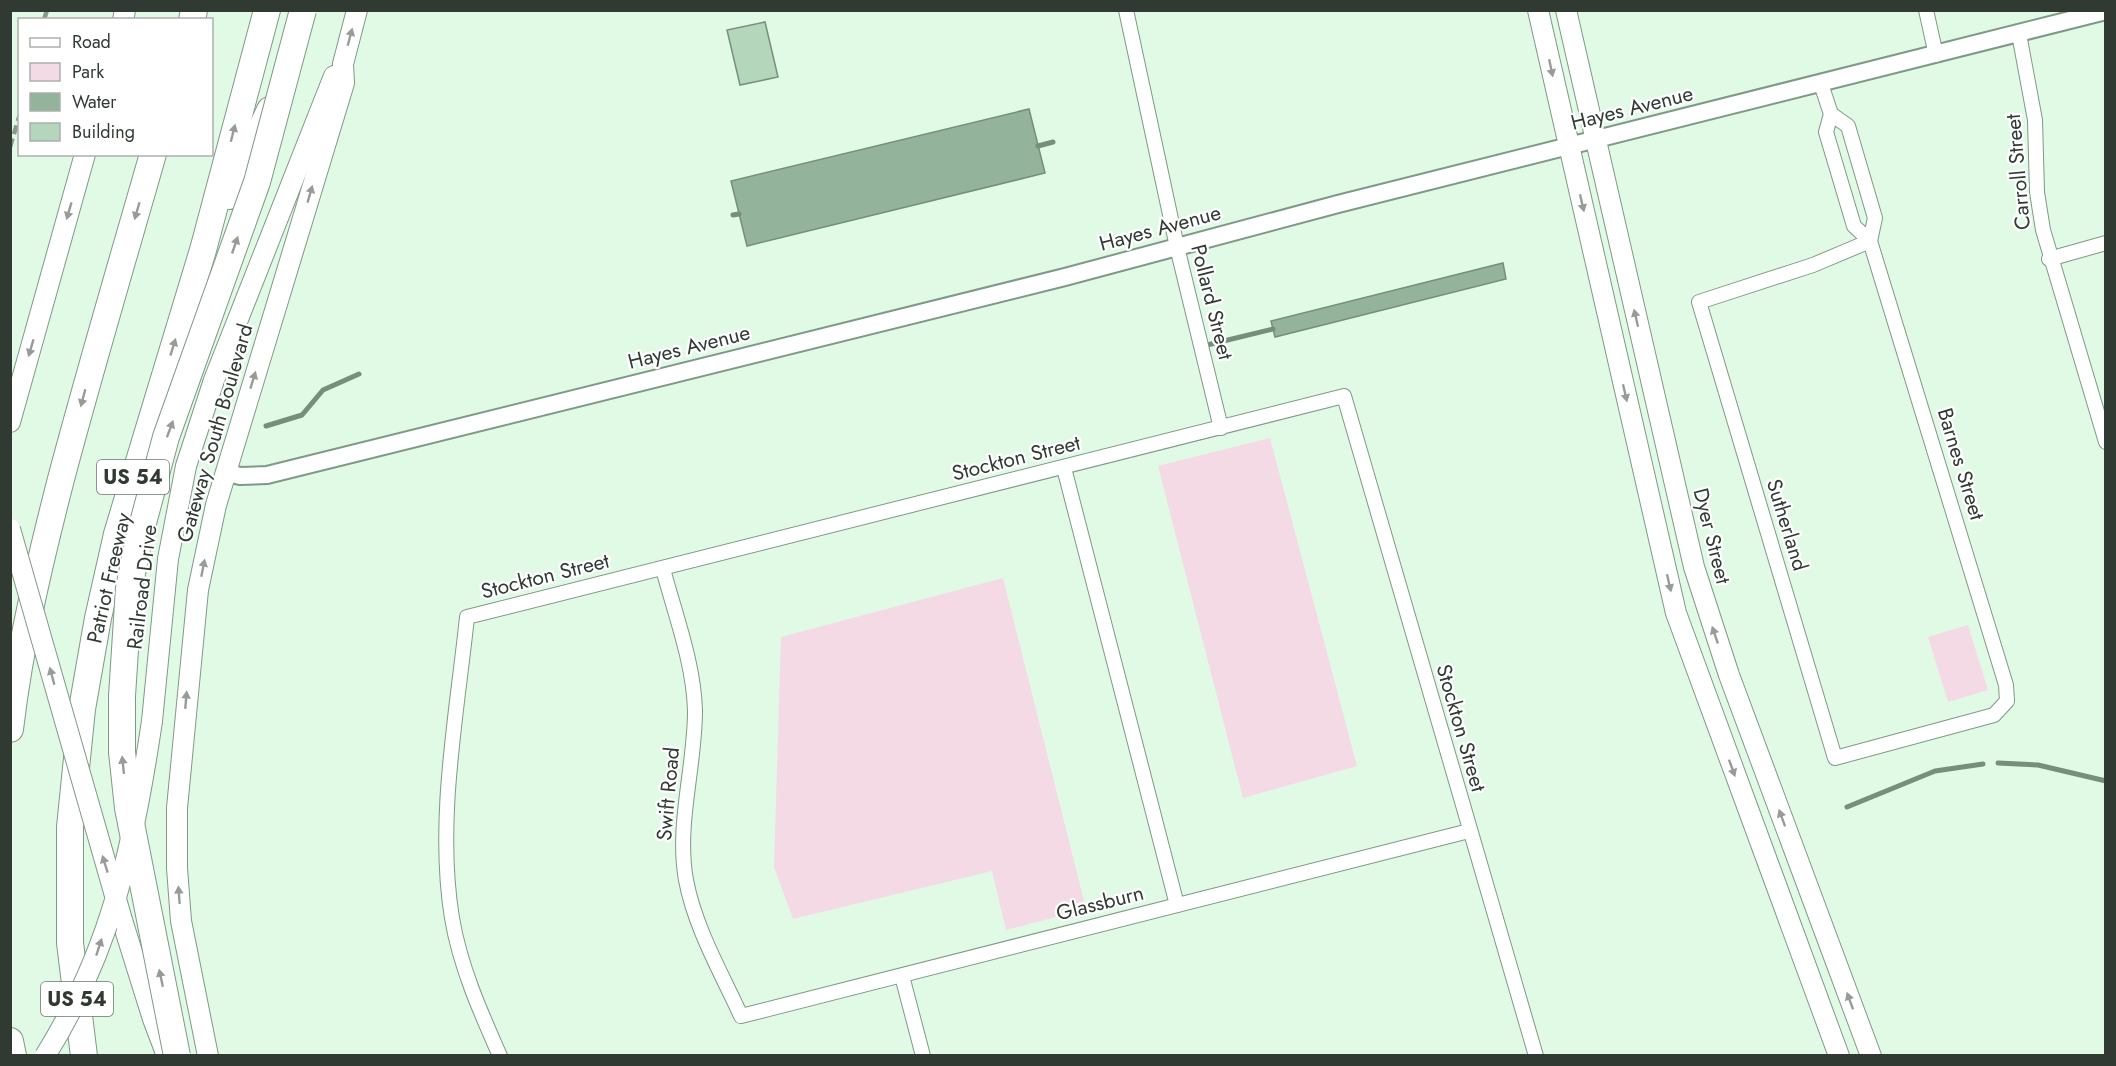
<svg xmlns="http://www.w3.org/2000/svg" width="2116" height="1066" viewBox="0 0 2116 1066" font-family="Jost,sans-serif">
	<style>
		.green { fill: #f4dae5 }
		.water { fill: #93b49a; stroke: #758f7b; stroke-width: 1.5 }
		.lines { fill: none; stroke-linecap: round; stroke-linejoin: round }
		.stream { stroke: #758f7b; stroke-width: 5 }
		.building { fill: #b4d6bb; stroke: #778f7d; stroke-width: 1.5 }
		.minor-casing { stroke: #809986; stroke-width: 16 }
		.tertiary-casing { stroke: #809986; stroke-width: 20 }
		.secondary-casing { stroke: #809986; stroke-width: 22 }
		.motorway-casing { stroke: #809986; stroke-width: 28 }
		.minor { stroke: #fff; stroke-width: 14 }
		.tertiary { stroke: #fff; stroke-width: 16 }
		.secondary { stroke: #fff; stroke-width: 20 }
		.motorway { stroke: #fff; stroke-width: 26 }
		.rail { stroke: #889a8c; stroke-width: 4.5; stroke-dasharray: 9 4.5; stroke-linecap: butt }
		.secondary-bridge-casing { stroke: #809986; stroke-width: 22; stroke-linecap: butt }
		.motorway-bridge-casing { stroke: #809986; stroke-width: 28; stroke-linecap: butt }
		.secondary-bridge { stroke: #fff; stroke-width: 20 }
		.motorway-bridge { stroke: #fff; stroke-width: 26 }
		.oneway { fill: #989c99 }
		.labels { text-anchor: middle; stroke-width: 4.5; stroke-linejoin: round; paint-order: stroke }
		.shield { fill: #fff; stroke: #6e7570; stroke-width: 1.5 }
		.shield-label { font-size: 20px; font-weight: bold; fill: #303a33 }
		.street-label { font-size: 21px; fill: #303a33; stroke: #fff }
	</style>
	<rect width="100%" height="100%" fill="#e0fae6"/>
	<!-- green -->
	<g class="green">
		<polygon points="1270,438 1357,766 1243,798 1158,466"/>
		<polygon points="1003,578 1086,909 1006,930 992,871 793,919 774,867 781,637"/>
		<polygon points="1968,625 1988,690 1948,702 1928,637"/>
	</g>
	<!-- water -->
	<g class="water">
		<polygon points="1029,109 1045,173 747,246 731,181"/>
		<polygon points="1503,263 1506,279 1275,337 1271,321"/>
	</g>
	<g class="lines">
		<!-- stream -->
		<g class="stream">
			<polyline points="1038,146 1053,142"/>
			<polyline points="733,215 739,214"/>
			<polyline points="1203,346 1273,329"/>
			<polyline points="266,426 302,415 323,390 359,374"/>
			<polyline points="1998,763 2038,765 2106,781"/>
			<polyline points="1847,807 1935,771 1983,764"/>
		</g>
	</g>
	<!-- building -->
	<polygon class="building" points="765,22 778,77 740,85 727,30"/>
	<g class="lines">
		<!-- minor casing -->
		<g class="minor-casing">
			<g id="minor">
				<polyline points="1126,10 1177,247 1221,428"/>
				<polyline points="1926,10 1936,55"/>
				<polyline points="2019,34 2035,120 2037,192 2043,230 2106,442"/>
				<polyline points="1821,84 1831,114"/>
				<polygon points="1831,114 1848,126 1875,218 1870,241 1854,226 1826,132"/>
				<polygon points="1870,241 2006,685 2007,701 1994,715 1835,758 1699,302 1813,265"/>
				<polyline points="2049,259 2106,243"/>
				<polyline points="1064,468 1177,905"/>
				<path d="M663,569C675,614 694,664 695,711C695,767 676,825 686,880C695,928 721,972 741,1016L1469,831"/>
				<polyline points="902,976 923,1056"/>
				<path d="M500,1056C480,1011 460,966 452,918C436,821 457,714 467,617L1344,396L1536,1056"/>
			</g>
		</g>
		<!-- tertiary casing -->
		<g class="tertiary-casing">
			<polyline id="tertiary" points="225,472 240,476 267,475 1065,277 1338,204 2106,11"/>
		</g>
		<!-- secondary casing -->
		<g class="secondary-casing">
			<g id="secondary">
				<polyline points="1538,10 1676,613 1839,1056"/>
				<polyline points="1566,10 1694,567 1729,675 1871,1056"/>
				<polyline points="123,20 125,10"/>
				<polyline points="10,422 85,154"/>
				<polyline points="152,721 168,559 186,466 214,380 334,76"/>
				<polyline points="122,920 153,1019 167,1056"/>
				<polyline points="208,1056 181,921 177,868 177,808 198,590 216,505 344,83 343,64 357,10"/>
			</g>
		</g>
		<!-- motorway casing -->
		<g class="motorway-casing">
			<g id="motorway">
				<polyline points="192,20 194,10"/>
				<polyline points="229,196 270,110"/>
				<path d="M10,729C20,644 40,561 61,479C90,370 122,262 153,154"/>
				<polyline points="10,1041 13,1056"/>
				<polyline points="84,1056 70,943 70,827 82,709 98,618 117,534 203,250 267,10"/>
			</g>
		</g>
		<!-- minor -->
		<use href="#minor" class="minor"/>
		<!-- tertiary -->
		<use href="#tertiary" class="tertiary"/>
		<!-- secondary -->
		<use href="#secondary" class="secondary"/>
		<!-- motorway -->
		<use href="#motorway" class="motorway"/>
		<!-- rail -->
		<g class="rail">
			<polyline points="44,20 47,10"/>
			<polyline points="10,147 20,114"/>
		</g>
		<!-- secondary-bridge casing -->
		<g class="secondary-bridge-casing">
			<g id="secondary-bridge">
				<polyline points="10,529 122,920"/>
				<path d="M45,1056C112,949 134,843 152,721"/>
			</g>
		</g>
		<!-- motorway-bridge casing -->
		<g class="motorway-bridge-casing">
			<polyline id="motorway-bridge" points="177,1056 128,808 122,752 122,696 129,588 140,534 166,437 257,182 303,10"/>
		</g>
		<!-- secondary-bridge -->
		<use href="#secondary-bridge" class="secondary-bridge"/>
		<!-- motorway-bridge -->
		<use href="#motorway-bridge" class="motorway-bridge"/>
	</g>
	<!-- one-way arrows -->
	<defs><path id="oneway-solid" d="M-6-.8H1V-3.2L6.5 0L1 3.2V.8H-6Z" transform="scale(1.5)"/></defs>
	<g class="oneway">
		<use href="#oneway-solid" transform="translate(350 37) rotate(-75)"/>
		<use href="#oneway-solid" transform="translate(1551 68) rotate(78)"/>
		<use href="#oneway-solid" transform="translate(233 133) rotate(-76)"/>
		<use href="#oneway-solid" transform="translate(310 194) rotate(-74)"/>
		<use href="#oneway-solid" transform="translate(1582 203) rotate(77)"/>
		<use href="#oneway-solid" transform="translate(69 211) rotate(106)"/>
		<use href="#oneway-solid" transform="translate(137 211) rotate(106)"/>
		<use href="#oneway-solid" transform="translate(235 245) rotate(-71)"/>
		<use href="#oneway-solid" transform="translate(1636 318) rotate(-103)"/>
		<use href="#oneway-solid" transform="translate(173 347) rotate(-73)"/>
		<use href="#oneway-solid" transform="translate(31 348) rotate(106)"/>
		<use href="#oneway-solid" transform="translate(253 380) rotate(-73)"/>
		<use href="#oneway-solid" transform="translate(1625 393) rotate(77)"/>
		<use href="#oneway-solid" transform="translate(83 398) rotate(105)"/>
		<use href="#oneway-solid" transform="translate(170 429) rotate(-70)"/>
		<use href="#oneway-solid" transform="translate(203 568) rotate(-79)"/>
		<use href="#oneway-solid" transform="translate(1669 583) rotate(77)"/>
		<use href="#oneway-solid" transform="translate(1715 635) rotate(-109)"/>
		<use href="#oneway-solid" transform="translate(52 676) rotate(-105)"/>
		<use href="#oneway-solid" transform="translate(186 700) rotate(-85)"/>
		<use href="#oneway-solid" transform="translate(123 765) rotate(-96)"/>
		<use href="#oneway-solid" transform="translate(1732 768) rotate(70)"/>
		<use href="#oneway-solid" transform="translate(1782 818) rotate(-110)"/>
		<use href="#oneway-solid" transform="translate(105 864) rotate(-107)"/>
		<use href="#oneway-solid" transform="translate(179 895) rotate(-94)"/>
		<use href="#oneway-solid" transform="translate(99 947) rotate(-72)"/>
		<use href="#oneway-solid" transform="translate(161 978) rotate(-102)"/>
		<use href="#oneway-solid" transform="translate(1850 1001) rotate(-110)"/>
	</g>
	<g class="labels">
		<!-- shield labels -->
		<g class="shield">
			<rect x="97" y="460" width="72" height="34" rx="4.5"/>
			<rect x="41" y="982" width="72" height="34" rx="4.5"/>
		</g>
		<g class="shield-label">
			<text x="133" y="484">US 54</text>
			<text x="77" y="1006">US 54</text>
		</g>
		<!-- street labels -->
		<g class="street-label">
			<text transform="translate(1632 108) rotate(-14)" y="7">Hayes Avenue</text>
			<text transform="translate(2018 172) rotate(-95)" y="7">Carroll Street</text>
			<text transform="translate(1160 228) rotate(-15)" y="7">Hayes Avenue</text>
			<text transform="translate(1212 302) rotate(76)" y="7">Pollard Street</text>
			<text transform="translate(689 347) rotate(-14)" y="7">Hayes Avenue</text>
			<text transform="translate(215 433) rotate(-74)" y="7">Gateway South Boulevard</text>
			<text transform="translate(1016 458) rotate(-14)" y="7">Stockton Street</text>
			<text transform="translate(1961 464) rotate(73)" y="7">Barnes Street</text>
			<text transform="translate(1787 525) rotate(73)" y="7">Sutherland</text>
			<text transform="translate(1712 536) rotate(76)" y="7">Dyer Street</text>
			<text transform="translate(545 576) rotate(-14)" y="7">Stockton Street</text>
			<text transform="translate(109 578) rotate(-77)" y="7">Patriot Freeway</text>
			<text transform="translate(142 587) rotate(-83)" y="7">Railroad Drive</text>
			<text transform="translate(1461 728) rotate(74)" y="7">Stockton Street</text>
			<text transform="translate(668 794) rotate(-85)" y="7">Swift Road</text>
			<text transform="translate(1100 903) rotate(-14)" y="7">Glassburn</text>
		</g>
	</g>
	<!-- border -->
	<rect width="2116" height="1066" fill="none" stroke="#303a33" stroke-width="24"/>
	<!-- legend -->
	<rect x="18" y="18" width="195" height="138" fill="#ffffff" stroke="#acb0ad" stroke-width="1.5"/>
	<rect x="30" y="38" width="30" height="9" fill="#ffffff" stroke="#acb0ad" stroke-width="1.5"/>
	<text x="72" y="48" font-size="18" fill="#303a33">Road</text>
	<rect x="30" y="63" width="30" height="18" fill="#f4dae5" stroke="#acb0ad" stroke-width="1.5"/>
	<text x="72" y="78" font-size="18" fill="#303a33">Park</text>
	<rect x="30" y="93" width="30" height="18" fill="#93b49a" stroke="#acb0ad" stroke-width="1.5"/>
	<text x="72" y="108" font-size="18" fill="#303a33">Water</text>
	<rect x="30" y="123" width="30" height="18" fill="#b4d6bb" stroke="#acb0ad" stroke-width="1.5"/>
	<text x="72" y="138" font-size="18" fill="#303a33">Building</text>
</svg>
